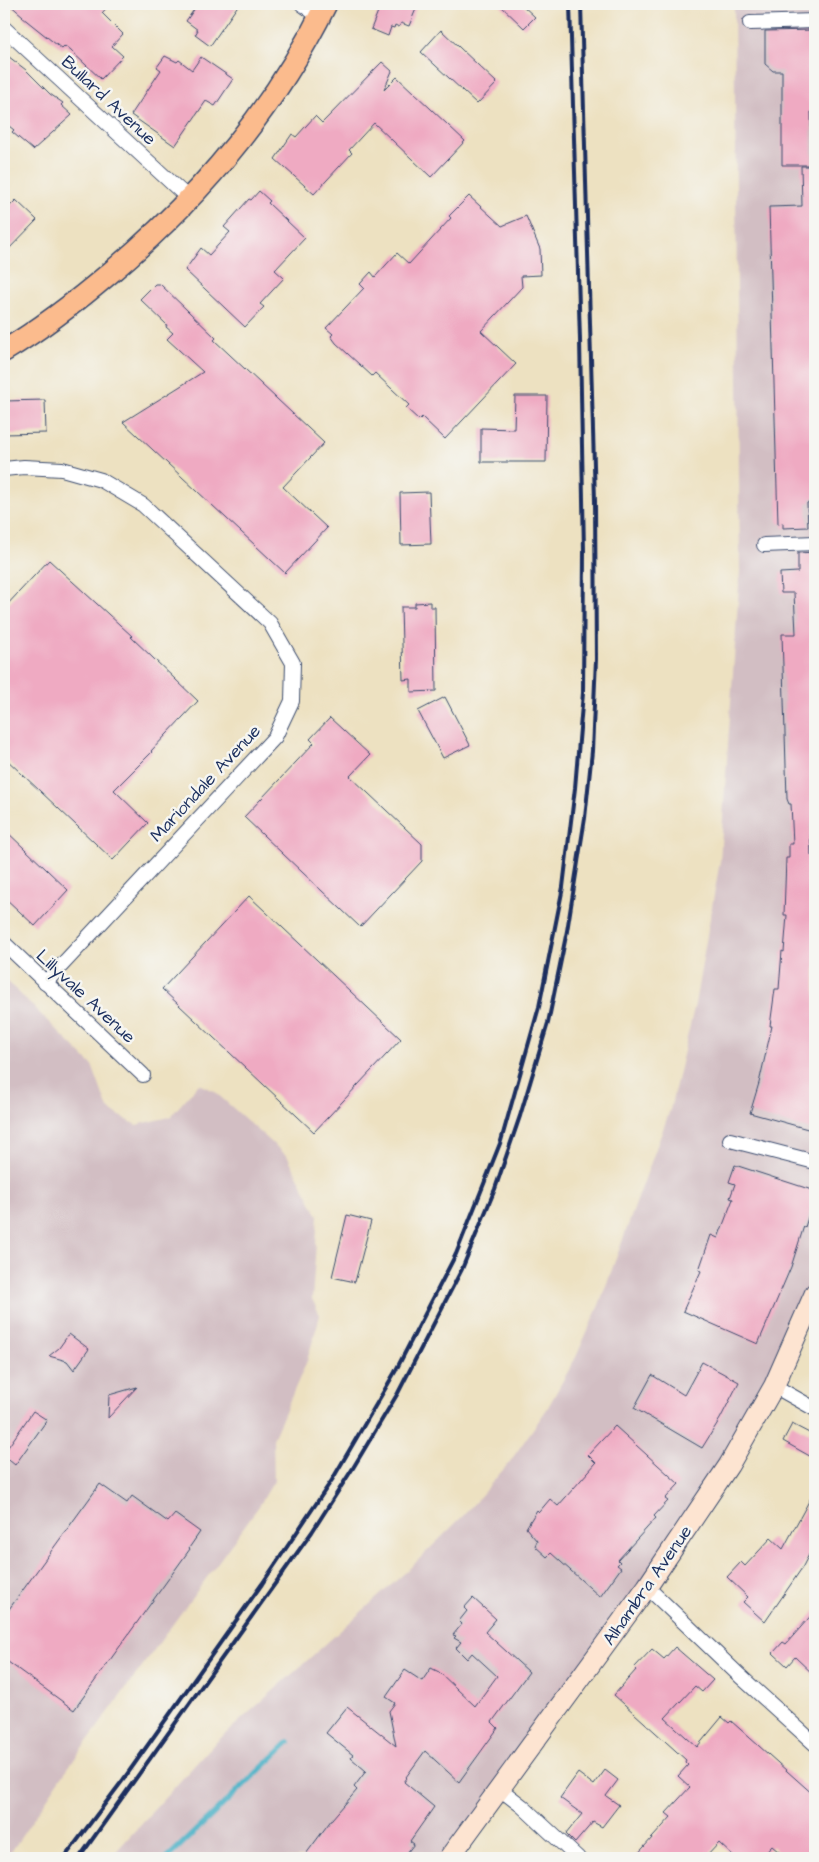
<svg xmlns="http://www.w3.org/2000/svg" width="819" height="1862" viewBox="0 0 819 1862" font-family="'Architects Daughter',sans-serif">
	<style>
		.industrial { fill: #d2bec3 }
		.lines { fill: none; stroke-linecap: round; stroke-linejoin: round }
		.stream { stroke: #45aec4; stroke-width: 5.5 }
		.building { fill: #efaac2 }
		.street-casing { stroke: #3a4a6d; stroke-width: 16 }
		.secondary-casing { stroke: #3a4a6d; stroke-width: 22 }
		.primary-casing { stroke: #3a4a6d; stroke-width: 24 }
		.street { stroke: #fff; stroke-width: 14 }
		.secondary { stroke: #fde4d1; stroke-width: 20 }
		.primary { stroke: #fbbb8d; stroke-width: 21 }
		.rail { stroke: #1b2f5e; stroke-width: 4 }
		.labels { text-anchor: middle; stroke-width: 5; stroke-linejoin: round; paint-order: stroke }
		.street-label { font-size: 18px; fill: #1b2f5e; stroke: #f6f6f2 }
	</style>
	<rect width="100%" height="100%" fill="#f6f6f2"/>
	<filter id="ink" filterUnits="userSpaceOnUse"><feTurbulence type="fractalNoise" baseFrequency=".02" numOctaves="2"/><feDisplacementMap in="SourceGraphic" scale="10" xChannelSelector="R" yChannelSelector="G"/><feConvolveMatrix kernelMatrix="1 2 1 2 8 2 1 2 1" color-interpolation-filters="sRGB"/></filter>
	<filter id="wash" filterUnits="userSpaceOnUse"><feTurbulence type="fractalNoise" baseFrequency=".0096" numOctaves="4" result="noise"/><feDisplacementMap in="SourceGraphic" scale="20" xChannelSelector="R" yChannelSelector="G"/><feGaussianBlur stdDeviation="1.12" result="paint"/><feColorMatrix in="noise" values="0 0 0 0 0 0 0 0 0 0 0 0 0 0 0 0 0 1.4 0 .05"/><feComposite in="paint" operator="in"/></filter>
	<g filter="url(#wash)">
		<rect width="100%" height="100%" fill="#ede1c1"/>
		<!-- industrial -->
		<g class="industrial">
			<polygon points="734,4 815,4 815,1282 803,1317 731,1456 445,1858 110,1858 213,1745 408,1570 464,1515 509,1463 547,1409 576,1357 599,1305 670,1110 695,1004 720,861 740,571"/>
			<polygon points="4,978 92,1065 108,1109 136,1125 170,1117 199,1084 214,1091 288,1157 318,1216 312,1299 320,1315 307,1361 273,1439 274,1481 259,1506 65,1772 7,1858 4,1858"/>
		</g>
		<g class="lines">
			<!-- stream -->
			<polyline class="stream" points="167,1858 289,1742"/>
		</g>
		<g id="blocks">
			<!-- building -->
			<g class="building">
				<polygon points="9,4 110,4 102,13 123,34 112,46 123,56 101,79 71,51 65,46 62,49 22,17 23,16"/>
				<polygon points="198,4 239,4 210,46 195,35 198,30 186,21"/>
				<polygon points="381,4 418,4 409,26 401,23 399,27 395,25 394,28 391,27 388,36 371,29"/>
				<polygon points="499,4 521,4 535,17 524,28"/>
				<polygon points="441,30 497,83 477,104 421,52"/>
				<polygon points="815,30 815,112 811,112 812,165 782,165 782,71 773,71 765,64 765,31"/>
				<polygon points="4,53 26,70 50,94 63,103 61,105 72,115 33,150 12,132 14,130 4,122"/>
				<polygon points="165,56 177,62 179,60 192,70 201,57 233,79 215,106 206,101 175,146 131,115 161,70 157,67"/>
				<polygon points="382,62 392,71 384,90 397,77 465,141 431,177 374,123 349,150 352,153 314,194 275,159 292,134 296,137 315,116 322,123"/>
				<polygon points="801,166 815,166 815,493 814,498 811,498 811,502 807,503 808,527 783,528 783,523 778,524 769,207 802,206"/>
				<polygon points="259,191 270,201 268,203 305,238 275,270 284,278 260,304 264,307 245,327 185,270 201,248 209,255 230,232 224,227 249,199 251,200"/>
				<polygon points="469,196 502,226 526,216 540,249 541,275 521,276 522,287 481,331 516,364 445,439 422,417 419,420 406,408 409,405 375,373 372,376 336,343 331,336 333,334 326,328 364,288 360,284 371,272 375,277 397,253 409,264 451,218 449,216"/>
				<polygon points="16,200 37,220 4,254 4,212"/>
				<polygon points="155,284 160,284 216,338 214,340 324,443 283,487 327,528 285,573 123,422 203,372 167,339 173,333 166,327 167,325 140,299"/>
				<polygon points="515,396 547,396 546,462 481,462 481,428 514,429"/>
				<polygon points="45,400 46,433 4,434 4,401"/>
				<polygon points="429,492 431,544 401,545 400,493"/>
				<polygon points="815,552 815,825 810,825 811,855 815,855 815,1131 750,1113 759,1083 772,1026 770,1026 775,989 779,989 782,951 784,952 787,915 784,915 786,858 789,858 789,844 793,844 791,804 789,804 787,799 782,634 796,634 794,593 781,593 780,573 798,572 798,553"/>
				<polygon points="49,560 132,636 131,637 198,701 151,751 152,752 114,790 148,823 113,860 4,757 4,608"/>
				<polygon points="430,602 430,607 435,607 436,691 411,692 411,679 403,680 401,607 415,607 415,603"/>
				<polygon points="445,697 470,745 443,758 418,711"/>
				<polygon points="330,718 370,755 350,776 422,844 422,861 360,927 244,817 314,743 310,739"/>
				<polygon points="4,829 68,890 35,926 4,897"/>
				<polygon points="249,896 401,1039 314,1132 162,989"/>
				<polygon points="735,1165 815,1191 815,1196 805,1227 804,1226 791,1267 758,1344 683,1311 701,1271 699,1270 711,1235 718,1238 733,1199 730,1198 735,1184 729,1182"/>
				<polygon points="347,1215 371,1221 355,1282 332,1277"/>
				<polygon points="69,1334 89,1349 74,1370 67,1361 49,1356 59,1348"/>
				<polygon points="702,1362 739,1382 720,1419 702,1448 634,1408 652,1375 684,1395"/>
				<polygon points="137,1387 108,1418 109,1395"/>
				<polygon points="33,1411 47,1420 15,1465 4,1456 4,1453"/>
				<polygon points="792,1424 815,1436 815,1459 783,1441"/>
				<polygon points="615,1426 679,1484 665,1499 668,1501 654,1516 656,1518 618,1560 620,1562 617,1565 621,1568 600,1597 551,1553 547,1557 535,1546 537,1541 526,1528 537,1510 539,1512 550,1499 558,1506 596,1463 588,1455"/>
				<polygon points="100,1484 127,1503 132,1496 168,1522 175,1514 200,1532 189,1548 190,1549 74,1710 4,1659 4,1616"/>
				<polygon points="815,1490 815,1543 802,1568 765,1622 743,1602 748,1597 727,1577 741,1562 745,1566 771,1538 783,1549"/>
				<polygon points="473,1598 496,1619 485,1632 529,1672 492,1722 498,1728 459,1782 425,1751 406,1777 407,1778 404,1782 434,1807 410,1841 414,1844 403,1858 303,1858 332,1819 357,1790 354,1787 366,1771 351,1758 353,1755 326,1733 347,1707 396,1746 389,1711 395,1703 386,1697 405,1670 422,1681 431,1668 439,1672 475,1706 497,1676 472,1653 467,1659 456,1648 461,1642 454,1638 456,1636 453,1635 462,1624 459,1621 467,1611 464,1608"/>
				<polygon points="815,1611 815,1676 795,1657 787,1666 773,1653 783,1642 786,1644"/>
				<polygon points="675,1647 713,1680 702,1692 695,1686 665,1718 697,1747 722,1717 729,1723 731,1721 815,1796 815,1858 786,1858 772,1846 761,1858 735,1858 719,1843 705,1858 634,1858 671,1817 666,1813 690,1787 678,1776 688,1765 685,1762 686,1760 614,1695 636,1670 634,1668 652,1649 664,1659"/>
				<polygon points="605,1770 618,1780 606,1796 619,1805 602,1827 593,1822 575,1843 566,1834 582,1814 560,1798 578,1773 594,1785"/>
			</g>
		</g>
	</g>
	<g filter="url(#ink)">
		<use href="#blocks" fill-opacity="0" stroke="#3a4a6d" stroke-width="1"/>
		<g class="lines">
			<!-- street casing -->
			<g class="street-casing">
				<g id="street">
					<polyline points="302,4 320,17"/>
					<polyline points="750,23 815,21"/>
					<polyline points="4,28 189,199"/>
					<polyline points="4,469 24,467 62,469 101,480 143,505 270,623 293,663 292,701 275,737 45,983"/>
					<polyline points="764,545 815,543"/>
					<polyline points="4,943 143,1075"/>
					<polyline points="730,1140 815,1162"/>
					<polyline points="774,1386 815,1409"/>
					<polyline points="647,1587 740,1676 815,1744"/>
					<polyline points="500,1789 522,1806 578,1858"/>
				</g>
			</g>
			<!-- secondary casing -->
			<g class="secondary-casing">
				<polyline id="secondary" points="449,1858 647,1587 729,1465 774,1386 815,1293"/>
			</g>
			<!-- primary casing -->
			<g class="primary-casing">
				<path id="primary" d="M4,351C42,328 76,302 110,273C199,198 275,108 326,4"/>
			</g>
			<!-- street -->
			<use href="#street" class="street"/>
			<!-- secondary -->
			<use href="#secondary" class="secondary"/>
			<!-- primary -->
			<use href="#primary" class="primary"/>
			<!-- rail -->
			<g class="rail">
				<polyline points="64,1858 123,1780 262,1584 332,1480 395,1372 456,1254 501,1141 539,1007 563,887 575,788 583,693 584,552 580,340 570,4"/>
				<polyline points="79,1858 312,1532 353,1468 398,1393 462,1269 495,1189 520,1116 548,1023 567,931 585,818 592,751 596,659 595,501 581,4"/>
			</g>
		</g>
	</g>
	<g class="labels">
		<!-- street labels -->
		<g class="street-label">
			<text transform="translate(109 100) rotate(43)" y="6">Bullard Avenue</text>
			<text transform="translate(205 783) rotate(-47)" y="6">Mariondale Avenue</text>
			<text transform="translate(86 996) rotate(43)" y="6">Lillyvale Avenue</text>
			<text transform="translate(647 1585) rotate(-55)" y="6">Alhambra Avenue</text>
		</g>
	</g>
	<!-- margin -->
	<rect width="819" height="1862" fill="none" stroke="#f6f6f2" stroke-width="20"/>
</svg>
